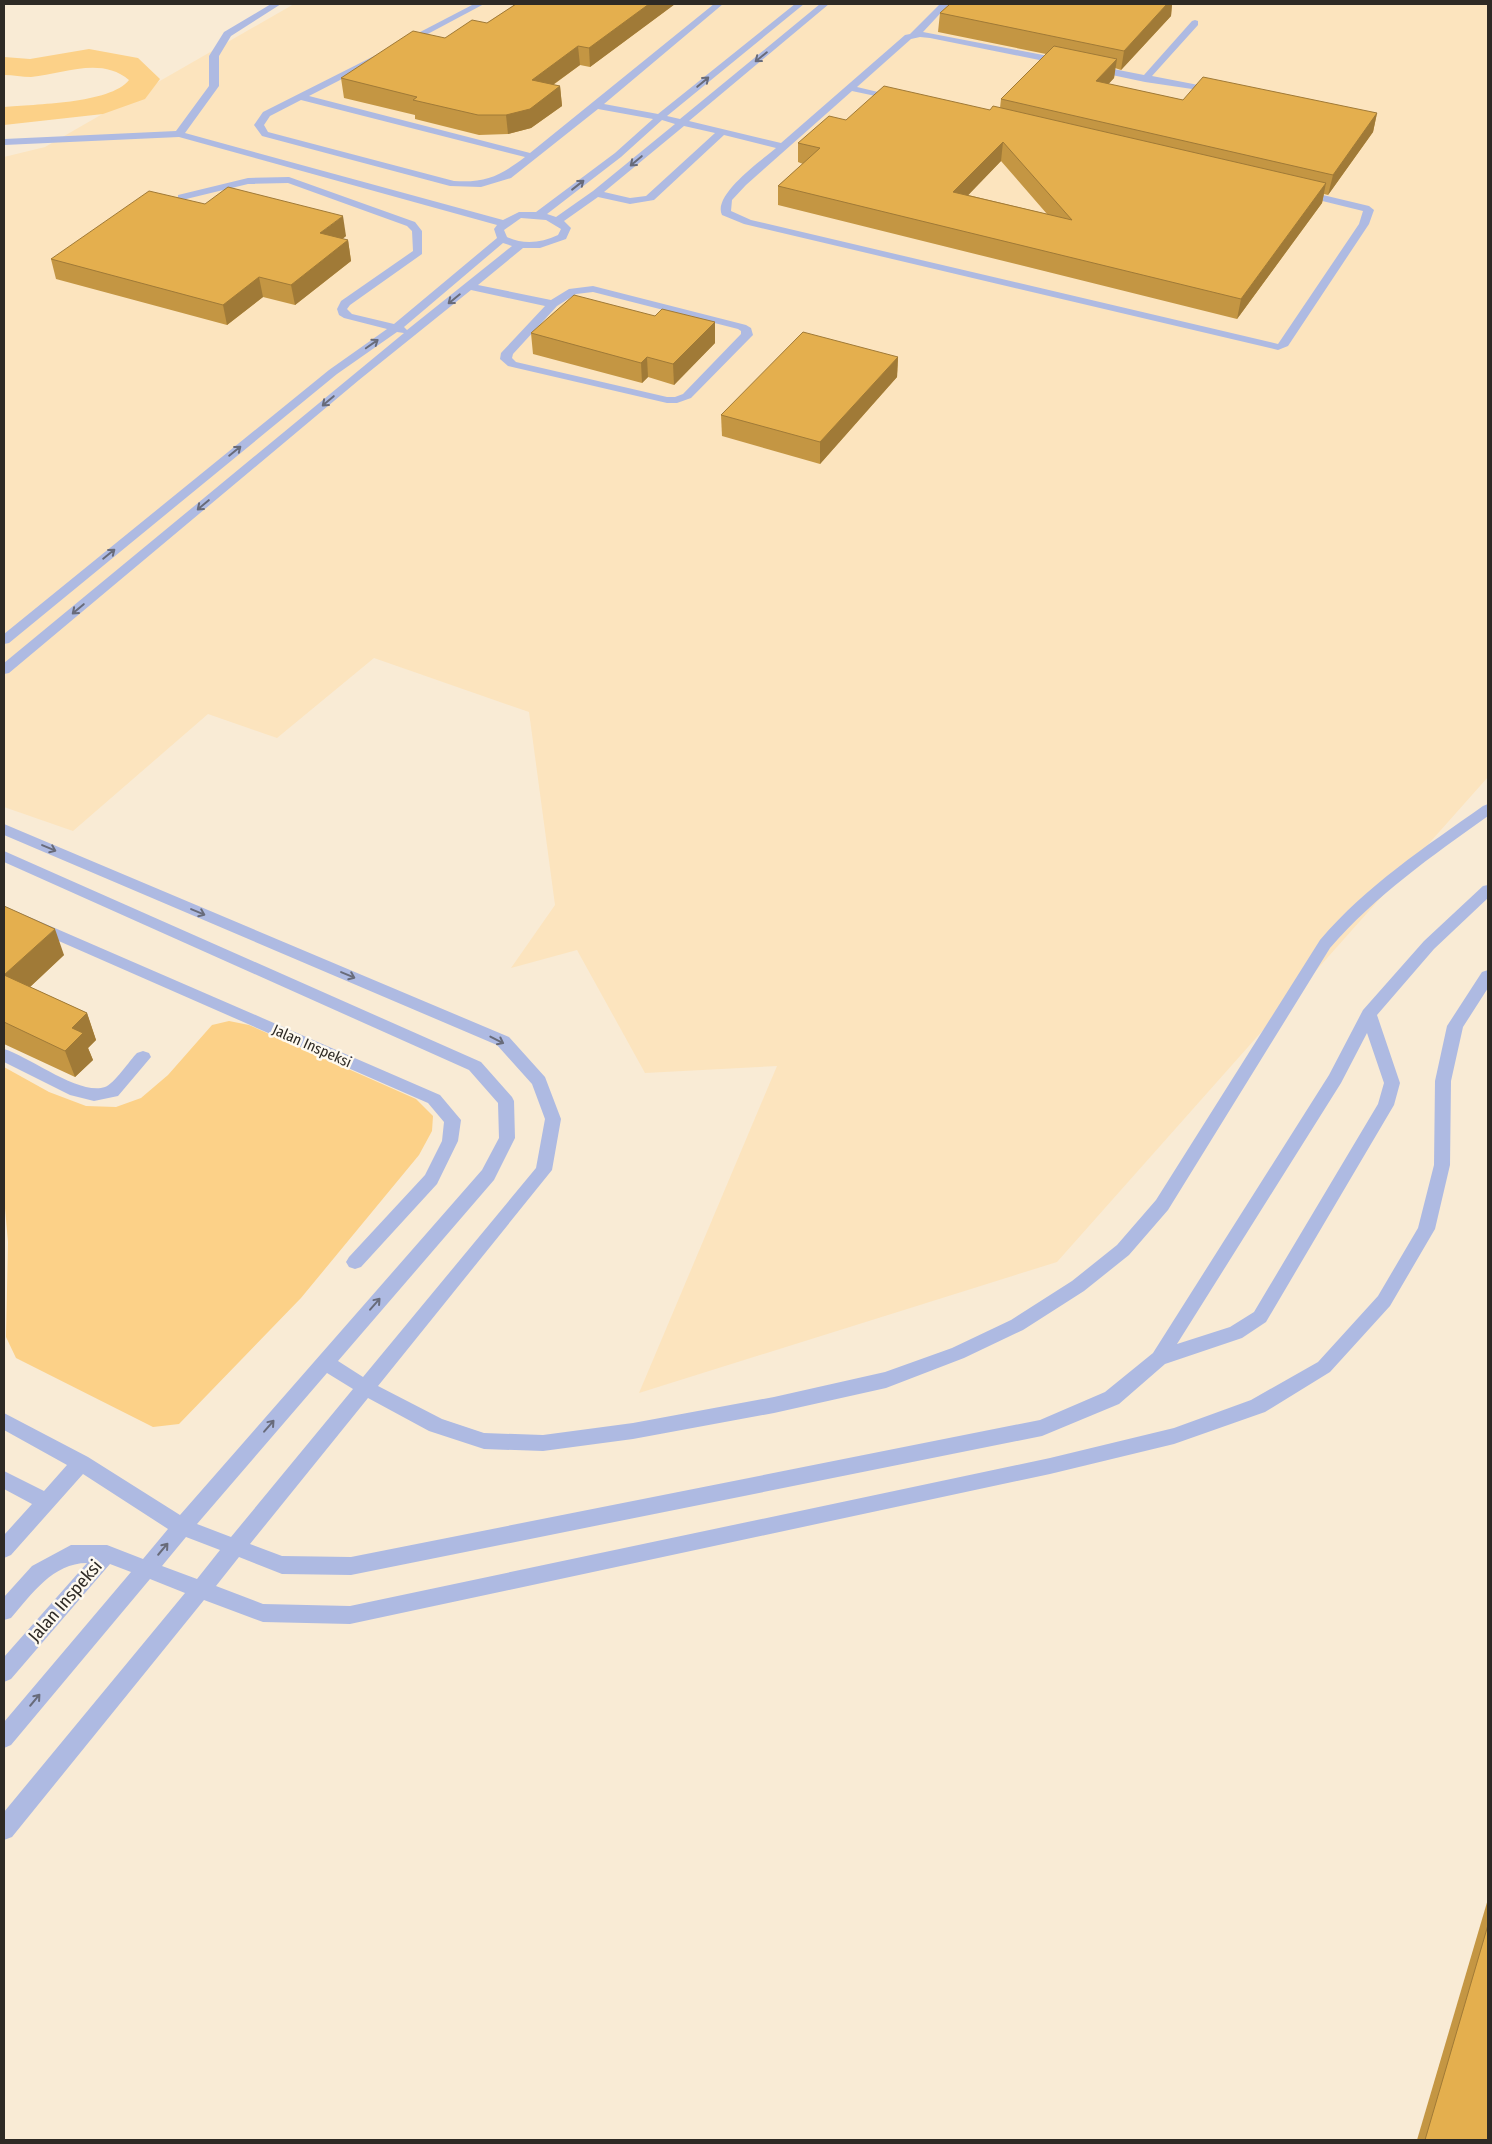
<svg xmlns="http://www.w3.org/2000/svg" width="1492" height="2144" viewBox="0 0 1492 2144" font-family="'Fira Sans Condensed',sans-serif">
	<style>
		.built { fill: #f9ebd5 }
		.green { fill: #fce4be }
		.water { fill: #fcd188 }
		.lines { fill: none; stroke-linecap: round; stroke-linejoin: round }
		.river { fill: #fcd188; fill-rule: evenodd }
		.service { fill: #aebae2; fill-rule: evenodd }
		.wall { fill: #c49643; fill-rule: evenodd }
		.shaded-wall { fill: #a07a37 }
		.building { fill: #e4af4e; stroke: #a07a37; fill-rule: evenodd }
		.oneway { stroke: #686b7a }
		.labels { text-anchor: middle; stroke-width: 5; stroke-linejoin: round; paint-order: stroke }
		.street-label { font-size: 15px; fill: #2e2a25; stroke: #fef9ef }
		.near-street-label { font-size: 18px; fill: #2e2a25; stroke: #fef9ef }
	</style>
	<rect width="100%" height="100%" fill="#fef9ef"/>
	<!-- built -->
	<rect class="built" x="4" y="4" width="1484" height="2136"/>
	<!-- green -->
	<polygon class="green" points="294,4 1488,4 1488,777 1057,1262 639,1393 777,1066 645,1073 577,950 511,968 555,905 529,712 374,658 277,738 208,714 73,831 4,807 4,157 45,147"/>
	<!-- water -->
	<polygon class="water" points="229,1021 249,1025 416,1099 433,1116 432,1131 419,1155 301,1298 179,1424 153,1427 16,1358 6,1337 8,1242 4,1197 4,1067 49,1092 86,1106 116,1107 141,1098 168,1075 212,1025"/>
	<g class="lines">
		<!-- river -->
		<path class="river" d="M89,49L138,58L160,79L145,99L103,114L4,125V107C34,104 110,104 129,80C101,56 63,74 31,77C22,77 13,75 4,75V57L30,59Z"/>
		<!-- service -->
		<g class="service">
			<path d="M271,4H281L231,36L219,56V86L185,133L503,220L519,212H536L615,153L653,119L598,109L511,178L481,187L450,186L262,136L254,125L263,112L378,54L383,57L381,59L309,96L530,153L714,4H723L604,104L658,114L795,4H804L667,116L680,119L820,4H829L689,121L781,143L905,35L910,34L940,4H949L923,32L1064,59L1069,62L1064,65L930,38L920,37L911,39L857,87L899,97V101L852,91L746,185L732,200L731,211L751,220L1278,344L1359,224L1363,211L1298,195V191L1302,190L1369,206L1374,210L1369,224L1288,346L1278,350L744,224L722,215C712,195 762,160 776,148L724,135L654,200L630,204L598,197L564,221L571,228L566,239L540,248H523L478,285L551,300L569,289L593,286L746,325L751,328L753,335L751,337L691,398L677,403H667L508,366L500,359L501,353L545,306L471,290L359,380L9,673L4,674V663L404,333L397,332L337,374L9,643L4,644V634L329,370L387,329L344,318L339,315L337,309L341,301L413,251L412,231L407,226L288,183L248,184L182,200L178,199V195L248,178L289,177L415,222L422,231V254L350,305L347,309L352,314L394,324L497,238L494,229L497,225L179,137L4,145V139L176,131L209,86V56L224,32ZM301,100L525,157C500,176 486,183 454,181L268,132L264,125L270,116ZM662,120L675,124L593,191L556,217L547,214L621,157ZM684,126L715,133L646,196L630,198L604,192ZM521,218L546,220L561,229L558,235C541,243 524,245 507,237L504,230ZM503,243L512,246L407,330L404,327ZM593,292L738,329L741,331V334L683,394L675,397H667L516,362L512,358L513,354L557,306L576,294Z"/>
			<polygon points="474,4 484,4 407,45 404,46 399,43"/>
			<polygon points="1195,20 1198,21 1198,25 1152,76 1219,89 1219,93 1145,82 1093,71 1088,68 1093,65 1144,75 1192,21"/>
			<path d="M1488,804V816C1432,856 1376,895 1330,948L1168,1210L1129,1255L1084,1291L1023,1330L964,1358L886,1388L774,1413L633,1439L543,1451L484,1449L429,1431L368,1398L250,1544L282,1556L351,1557L1040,1420L1105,1392L1153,1353L1329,1075L1363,1010L1424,941L1483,886L1488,885V898L1434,949L1377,1015L1400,1083L1394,1105L1266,1322L1242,1338L1165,1364L1119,1404L1042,1436L351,1575L282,1574L239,1557L216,1586L263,1604L350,1606L1050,1458L1174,1428L1251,1400L1318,1362L1378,1296L1418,1228L1434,1165L1435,1081L1447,1026L1482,972L1488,970V988L1463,1027L1451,1081L1450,1165L1435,1229L1390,1306L1330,1372L1265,1412L1174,1444L1050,1474L350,1624L263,1622L204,1600L12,1837L4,1840V1812L185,1593L150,1579L11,1745L4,1748V1722L131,1572L110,1564L11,1679L4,1682V1657L87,1563C53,1563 32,1594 11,1618L4,1620V1597L32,1566L71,1545H107L143,1559L168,1529L83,1474L11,1555L4,1558V1535L32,1504L4,1489V1471L44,1491L67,1465L4,1430V1413L88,1457L180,1515L482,1170L499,1138L498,1103L469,1070L4,862V851L481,1062L512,1097L514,1101L515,1138L494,1180L338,1361L363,1377L536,1168L545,1119L532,1084L497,1045L4,835V824L509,1037L545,1077L561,1119L552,1170L378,1386L442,1419L484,1433L543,1435L633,1423L774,1397L885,1372L952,1348L1011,1320L1072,1281L1117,1245L1156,1200L1320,940C1366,886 1425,847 1483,806ZM1367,1033L1384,1083L1378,1104L1254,1312L1230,1327L1177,1344L1341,1083ZM327,1373L353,1389L231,1537L197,1524ZM186,1537L220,1550L197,1579L162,1566Z"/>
			<polygon points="4,906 440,1095 461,1120 458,1141 437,1184 361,1267 355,1269 349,1267 346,1262 349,1257 425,1175 442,1141 444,1122 428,1103 4,917"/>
			<path d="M4,1049C30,1057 80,1096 105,1087C114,1084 130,1060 137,1053L143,1051L149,1053L151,1057L118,1096L94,1101L70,1095L4,1062Z"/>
		</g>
	</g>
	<!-- wall -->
	<g class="wall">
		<polygon points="516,4 675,4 590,67 580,65 553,85 560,86 562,106 531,128 508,134 479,135 415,119 415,115 344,98 341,78 445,38 487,23"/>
		<path d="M950,4H1172L1171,16L1121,70L1115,68L1114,78L1108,84L1183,100L1377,113L1373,132L1328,195L1324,194L1322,203L1237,319L778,205V186L803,164L798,162V143L846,120L990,110L1000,108L1001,99L1046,54L938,32L940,13ZM1001,161L1047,214L968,195Z"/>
		<polygon points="205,204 346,236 342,239 348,240 351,261 295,305 263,297 227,325 56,279 51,259"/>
		<polygon points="531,333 715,343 674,385 648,377 642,383 533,354"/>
		<polygon points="898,357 897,377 820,464 722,436 721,415"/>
		<polygon points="4,906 64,955 30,987 87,1013 96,1040 88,1048 93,1060 75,1077 4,1044"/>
		<polygon points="1488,1899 1488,2140 1417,2140"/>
	</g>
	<!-- shaded-wall -->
	<g class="shaded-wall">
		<polygon points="649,4 675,4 590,67 589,48"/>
		<polygon points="1167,4 1172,4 1171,16 1121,70 1124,51"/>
		<polygon points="578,46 580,65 533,99 532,80"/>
		<polygon points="1117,59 1114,78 1093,101 1096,81"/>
		<polygon points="560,86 562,106 531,128 508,134 506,115"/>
		<polygon points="1377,113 1373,132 1328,195 1333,175"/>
		<polygon points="1003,142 1001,161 952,212 953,192"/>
		<polygon points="1326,183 1322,203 1237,319 1241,299"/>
		<polygon points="343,216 346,236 324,254 320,233"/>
		<polygon points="348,240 351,261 295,305 291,285"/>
		<polygon points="259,277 263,297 227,325 223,305"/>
		<polygon points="715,322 715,343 674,385 673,364"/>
		<polygon points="647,357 648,377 642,383 641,363"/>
		<polygon points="898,357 897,377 820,464 820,442"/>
		<polygon points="55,929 64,955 14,1002 4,975"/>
		<polygon points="87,1013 96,1040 88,1048 93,1060 75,1077 65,1051 72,1028"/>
	</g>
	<!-- building -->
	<g class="building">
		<polygon points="516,4 649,4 589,48 578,46 532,80 560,86 530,109 506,115 478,115 413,100 417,97 341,78 413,31 445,38 472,20 487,23"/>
		<polygon points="950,4 1167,4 1124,51 940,13"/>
		<polygon points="1054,46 1117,59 1096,81 1183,100 1203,77 1377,113 1333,175 1001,99"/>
		<path d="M884,86L990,110L993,106L1326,183L1241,299L778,186L820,148L798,143L829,116L846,120ZM1003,142L1072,220L953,192Z"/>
		<polygon points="228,187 343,216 320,233 348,240 291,285 259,277 223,305 51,259 149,191 205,204"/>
		<polygon points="574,295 655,316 662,309 715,322 673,364 647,357 641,363 531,333"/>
		<polygon points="803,332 898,357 820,442 721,415"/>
		<polygon points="4,906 55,929 4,975"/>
		<polygon points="4,975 87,1013 72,1028 83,1033 65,1051 4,1022"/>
		<polygon points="1488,1925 1488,2140 1425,2140"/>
	</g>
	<!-- one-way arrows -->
	<defs><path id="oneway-shaft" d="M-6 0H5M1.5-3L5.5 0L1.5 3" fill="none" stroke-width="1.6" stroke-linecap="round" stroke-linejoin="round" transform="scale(1.25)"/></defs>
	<g class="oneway">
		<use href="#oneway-shaft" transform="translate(761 57) rotate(141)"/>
		<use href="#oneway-shaft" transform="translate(703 82) rotate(-40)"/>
		<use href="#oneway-shaft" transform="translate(636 161) rotate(140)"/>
		<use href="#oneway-shaft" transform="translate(578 185) rotate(-38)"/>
		<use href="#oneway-shaft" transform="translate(454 299) rotate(141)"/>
		<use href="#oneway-shaft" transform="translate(372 344) rotate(-35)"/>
		<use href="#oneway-shaft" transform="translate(328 401) rotate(140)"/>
		<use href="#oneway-shaft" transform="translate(235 451) rotate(-39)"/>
		<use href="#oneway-shaft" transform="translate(203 505) rotate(140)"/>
		<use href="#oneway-shaft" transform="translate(109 554) rotate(-39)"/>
		<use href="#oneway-shaft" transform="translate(78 609) rotate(140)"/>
		<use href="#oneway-shaft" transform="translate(49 848) rotate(23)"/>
		<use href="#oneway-shaft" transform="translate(198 912) rotate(23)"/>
		<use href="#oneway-shaft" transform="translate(348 975) rotate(23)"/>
		<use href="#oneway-shaft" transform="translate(497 1040) rotate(27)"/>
		<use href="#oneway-shaft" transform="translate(375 1304) rotate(-49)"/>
		<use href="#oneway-shaft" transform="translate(269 1426) rotate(-49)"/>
		<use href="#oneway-shaft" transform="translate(163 1549) rotate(-50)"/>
		<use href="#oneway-shaft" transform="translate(35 1700) rotate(-50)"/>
	</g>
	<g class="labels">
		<!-- street labels -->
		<g class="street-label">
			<text transform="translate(312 1046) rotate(24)" y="5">Jalan Inspeksi</text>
		</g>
		<!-- near-street labels -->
		<g class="near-street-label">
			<text transform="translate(65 1601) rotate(-49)" y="6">Jalan Inspeksi</text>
		</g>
	</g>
	<!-- border -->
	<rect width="1492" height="2144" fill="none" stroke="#2e2a25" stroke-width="10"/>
</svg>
